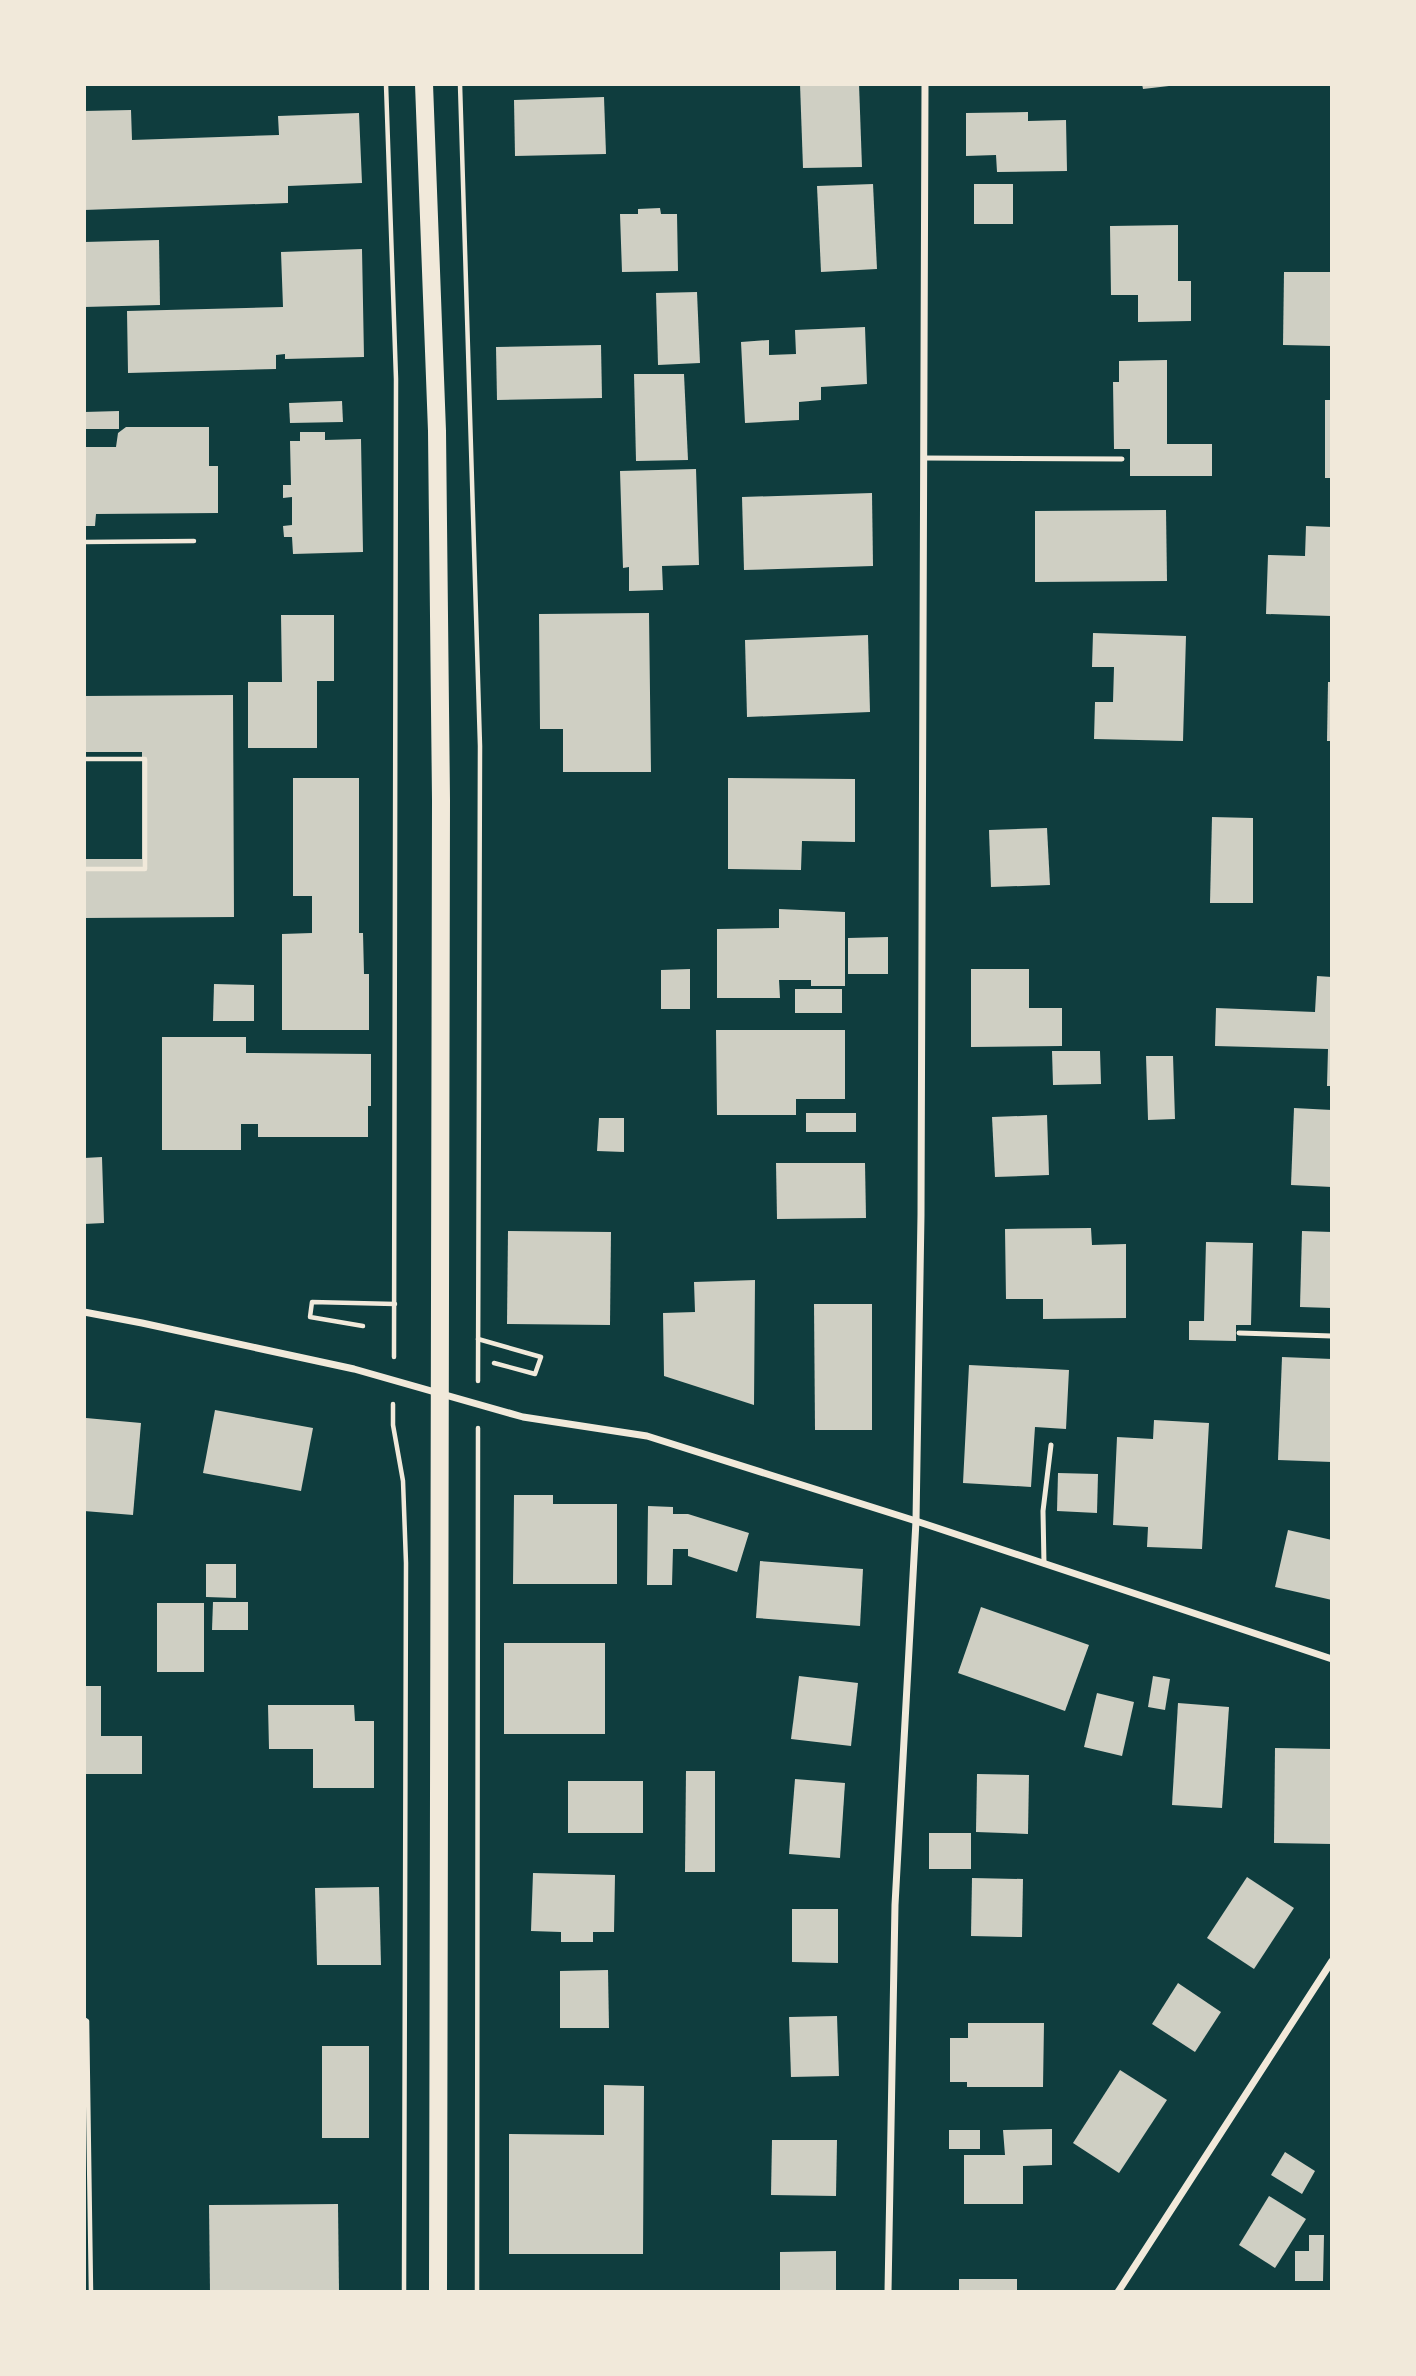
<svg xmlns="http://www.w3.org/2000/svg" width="1416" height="2376" viewBox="0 0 1416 2376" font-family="'Fira Sans Condensed',sans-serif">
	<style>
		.building { fill: #cfcfc3 }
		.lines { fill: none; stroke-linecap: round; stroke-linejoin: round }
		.path { stroke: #f1e9da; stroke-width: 4.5 }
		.service { stroke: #f1e9da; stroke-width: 5 }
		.minor { stroke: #f1e9da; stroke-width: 7 }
		.primary { stroke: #f1e9da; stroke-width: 18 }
	</style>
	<rect width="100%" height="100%" fill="#0f3d3e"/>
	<!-- building -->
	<g class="building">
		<polygon points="800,84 859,84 862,167 803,168"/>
		<polygon points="1142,84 1169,84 1169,86 1143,89"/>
		<polygon points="604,97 606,154 515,156 514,100"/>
		<polygon points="131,110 132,140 279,135 278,116 359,113 362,183 288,186 288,203 84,210 84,111"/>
		<polygon points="1028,112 1028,121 1066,120 1067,171 997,172 996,155 966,156 966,113"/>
		<polygon points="873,184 877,269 821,272 817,186"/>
		<rect x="974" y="184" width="39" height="40"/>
		<polygon points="660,208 661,214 677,214 678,271 622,272 620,214 638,214 638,209"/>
		<polygon points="1178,225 1178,281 1191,281 1191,321 1138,322 1138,295 1111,295 1110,226"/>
		<polygon points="159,240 160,305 84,307 84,242"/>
		<polygon points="362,249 364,357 285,359 285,354 276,355 276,369 128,373 127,311 283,307 281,252"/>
		<polygon points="1284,272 1332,272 1332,346 1283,345"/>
		<polygon points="697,292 700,363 658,365 656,293"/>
		<polygon points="865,327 867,384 821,387 821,400 799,402 799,420 745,423 741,342 769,340 769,355 796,354 795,330"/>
		<polygon points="601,345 602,398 497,400 496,347"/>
		<polygon points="1167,360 1167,444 1212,444 1212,476 1130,476 1130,449 1114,449 1113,382 1119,382 1119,361"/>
		<polygon points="634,374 684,374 688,460 636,461"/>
		<rect x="1325" y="400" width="7" height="78"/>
		<polygon points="342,401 343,422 290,423 289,403"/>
		<polygon points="119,411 119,429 84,429 84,412"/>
		<polygon points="126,427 209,427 209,466 218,466 218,513 96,514 95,526 84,526 84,447 116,447 118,433"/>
		<polygon points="300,432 325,432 325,440 361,439 363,552 293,554 292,537 284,537 283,526 292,525 292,497 283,498 283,485 291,485 290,441 300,441"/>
		<polygon points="696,469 699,565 662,566 663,590 629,591 629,567 623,568 620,471"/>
		<polygon points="872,493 873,566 744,570 742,497"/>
		<polygon points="1166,510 1167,581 1035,582 1035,511"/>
		<polygon points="1306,526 1332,527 1332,616 1266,614 1268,555 1305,556"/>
		<polygon points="649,613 651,772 563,772 563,729 540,729 539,614"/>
		<polygon points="281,615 334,615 334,681 317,681 317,748 248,748 248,682 282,682"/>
		<polygon points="1093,633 1186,636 1183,741 1094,739 1095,702 1113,702 1114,667 1092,667"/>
		<polygon points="868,635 870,712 747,717 745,640"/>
		<polygon points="1328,682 1332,682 1332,741 1327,741"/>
		<polygon points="233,695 234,917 84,918 84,859 142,859 142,752 84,752 84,696"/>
		<polygon points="293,778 359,778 359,933 363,933 364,974 369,974 369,1030 282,1030 282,934 312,933 312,896 293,896"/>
		<polygon points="728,778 855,779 855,842 802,841 801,870 728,869"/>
		<polygon points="1212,817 1253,818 1253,903 1210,903"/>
		<polygon points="1047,828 1050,885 991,887 989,830"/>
		<polygon points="779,909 845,912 845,986 811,986 811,980 779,980 780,998 717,998 717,929 779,928"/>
		<polygon points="888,937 888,974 848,974 848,938"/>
		<polygon points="690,969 690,1009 661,1009 661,970"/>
		<polygon points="971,969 1029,969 1029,1008 1062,1008 1062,1046 971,1047"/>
		<polygon points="1317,976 1332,977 1332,1086 1327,1086 1328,1049 1215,1046 1216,1008 1315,1012"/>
		<polygon points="214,984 254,985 254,1021 213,1021"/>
		<rect x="795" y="989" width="47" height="24"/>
		<polygon points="716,1030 845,1030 845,1099 796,1099 796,1115 717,1115"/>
		<polygon points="162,1037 246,1037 246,1053 371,1054 371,1106 368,1106 368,1137 258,1137 258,1124 241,1124 241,1150 162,1150"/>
		<polygon points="1052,1051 1100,1051 1101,1084 1053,1085"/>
		<polygon points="1146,1056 1173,1056 1175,1119 1148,1120"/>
		<polygon points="1294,1108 1332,1110 1332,1187 1291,1185"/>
		<rect x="806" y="1113" width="50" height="19"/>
		<polygon points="1047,1115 1049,1175 995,1177 992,1117"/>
		<polygon points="599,1118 624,1118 624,1152 597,1151"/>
		<polygon points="102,1157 104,1223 84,1224 84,1158"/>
		<polygon points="776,1163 865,1163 866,1218 777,1219"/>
		<polygon points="1091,1228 1092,1245 1126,1244 1126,1318 1043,1319 1043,1299 1006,1299 1005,1229"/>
		<polygon points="508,1231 611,1232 610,1325 507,1324"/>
		<polygon points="1302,1231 1332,1232 1332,1308 1300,1307"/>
		<polygon points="1206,1242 1253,1243 1251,1325 1236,1325 1236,1341 1189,1340 1189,1321 1204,1321"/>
		<polygon points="755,1280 754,1405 664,1376 663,1313 695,1312 694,1282"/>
		<polygon points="814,1304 872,1304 872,1430 815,1430"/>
		<polygon points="1282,1357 1332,1359 1332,1462 1278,1460"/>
		<polygon points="969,1365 1069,1370 1066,1429 1035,1427 1031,1487 963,1483"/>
		<polygon points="215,1410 313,1428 301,1491 203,1473"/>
		<polygon points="86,1418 141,1423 133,1515 84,1511"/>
		<polygon points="1154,1420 1209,1423 1202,1549 1147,1547 1148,1527 1113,1525 1117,1437 1153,1439"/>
		<polygon points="1058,1473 1098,1474 1097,1513 1057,1511"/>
		<polygon points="514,1495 553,1495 553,1504 617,1504 617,1584 513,1584"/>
		<polygon points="648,1506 673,1507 673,1514 688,1514 749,1533 737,1572 688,1556 688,1549 673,1549 672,1585 647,1585"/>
		<polygon points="1288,1530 1332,1540 1332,1600 1275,1587"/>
		<polygon points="760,1561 863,1569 860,1626 756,1618"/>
		<polygon points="206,1564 236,1564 236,1598 206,1597"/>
		<polygon points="213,1602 248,1602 248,1630 212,1630"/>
		<rect x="157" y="1603" width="47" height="69"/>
		<polygon points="981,1607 1089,1645 1065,1711 958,1673"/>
		<rect x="504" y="1643" width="101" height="91"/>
		<polygon points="799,1676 858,1683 851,1746 791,1739"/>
		<polygon points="1153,1676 1170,1679 1165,1710 1148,1707"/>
		<polygon points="84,1686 101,1686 101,1736 142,1736 142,1774 84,1774"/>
		<polygon points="1097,1693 1134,1702 1122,1756 1084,1747"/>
		<polygon points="1178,1703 1229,1707 1222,1808 1172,1805"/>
		<polygon points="268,1705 354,1705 355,1721 374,1721 374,1788 313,1788 313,1749 269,1749"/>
		<polygon points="1275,1748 1332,1749 1332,1844 1274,1843"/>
		<polygon points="686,1771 715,1771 715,1872 685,1872"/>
		<polygon points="977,1774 1029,1775 1028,1834 976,1832"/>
		<polygon points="795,1779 845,1783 840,1858 789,1854"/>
		<rect x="568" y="1781" width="75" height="52"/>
		<rect x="929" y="1833" width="42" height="36"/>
		<polygon points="533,1873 615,1875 614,1932 593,1932 593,1942 561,1942 561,1932 531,1931"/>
		<polygon points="1247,1877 1294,1908 1254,1969 1207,1938"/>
		<polygon points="972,1878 1023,1879 1022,1937 971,1936"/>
		<polygon points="379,1887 381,1965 317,1965 315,1888"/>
		<polygon points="792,1909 838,1909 838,1963 792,1962"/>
		<polygon points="608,1970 609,2028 560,2028 560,1971"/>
		<polygon points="1178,1983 1221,2012 1195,2052 1152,2024"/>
		<polygon points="837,2016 839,2076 791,2077 789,2017"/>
		<polygon points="968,2023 1044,2023 1043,2087 967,2087 967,2082 950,2082 950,2038 968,2038"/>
		<rect x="322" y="2046" width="47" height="92"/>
		<polygon points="1120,2070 1167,2100 1119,2173 1073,2143"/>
		<polygon points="604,2085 644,2086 643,2254 509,2254 509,2134 604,2135"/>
		<polygon points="1052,2129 1052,2165 1023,2166 1023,2204 964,2204 964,2155 1005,2155 1003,2130"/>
		<rect x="949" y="2130" width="31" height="19"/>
		<polygon points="772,2140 837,2140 836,2196 771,2195"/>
		<polygon points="1285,2152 1315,2171 1302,2194 1271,2175"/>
		<polygon points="1269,2196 1306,2219 1275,2268 1239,2245"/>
		<polygon points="338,2204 339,2292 210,2292 209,2205"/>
		<polygon points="1309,2235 1324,2235 1323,2281 1295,2281 1295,2251 1309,2251"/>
		<polygon points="836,2251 836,2292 780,2292 780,2252"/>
		<rect x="959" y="2279" width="58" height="13"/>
	</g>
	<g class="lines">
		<!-- path -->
		<g class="path">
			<polyline points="386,84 396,379 394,1357"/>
			<polyline points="460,84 480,746 478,1381"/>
			<polyline points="84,542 194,541"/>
			<polyline points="84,759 145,759 145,869 84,869"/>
			<polyline points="363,1326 310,1317 312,1302 395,1304"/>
			<polyline points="478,1339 541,1357 535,1374 494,1363"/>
			<polyline points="393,1404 393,1425 403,1481 406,1563 404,2292"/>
			<polyline points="84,2019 87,2021 91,2292"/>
			<polyline points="477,2292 478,1428"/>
		</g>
		<!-- service -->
		<g class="service">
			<polyline points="924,458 1122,459"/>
			<polyline points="1239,1333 1332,1336"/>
			<polyline points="1044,1564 1043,1511 1051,1445"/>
		</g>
		<!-- minor -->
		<g class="minor">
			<polyline points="84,1312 142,1323 354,1369 523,1417 647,1436 916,1521 1332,1659"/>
			<polyline points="888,2292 895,1905 916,1521 921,1215 925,84"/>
			<polyline points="1118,2292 1332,1961"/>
		</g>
		<!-- primary -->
		<polyline class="primary" points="424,84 437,431 441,800 438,2292"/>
	</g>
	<!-- border -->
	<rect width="1416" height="2376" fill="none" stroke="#f1e9da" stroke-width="172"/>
</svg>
